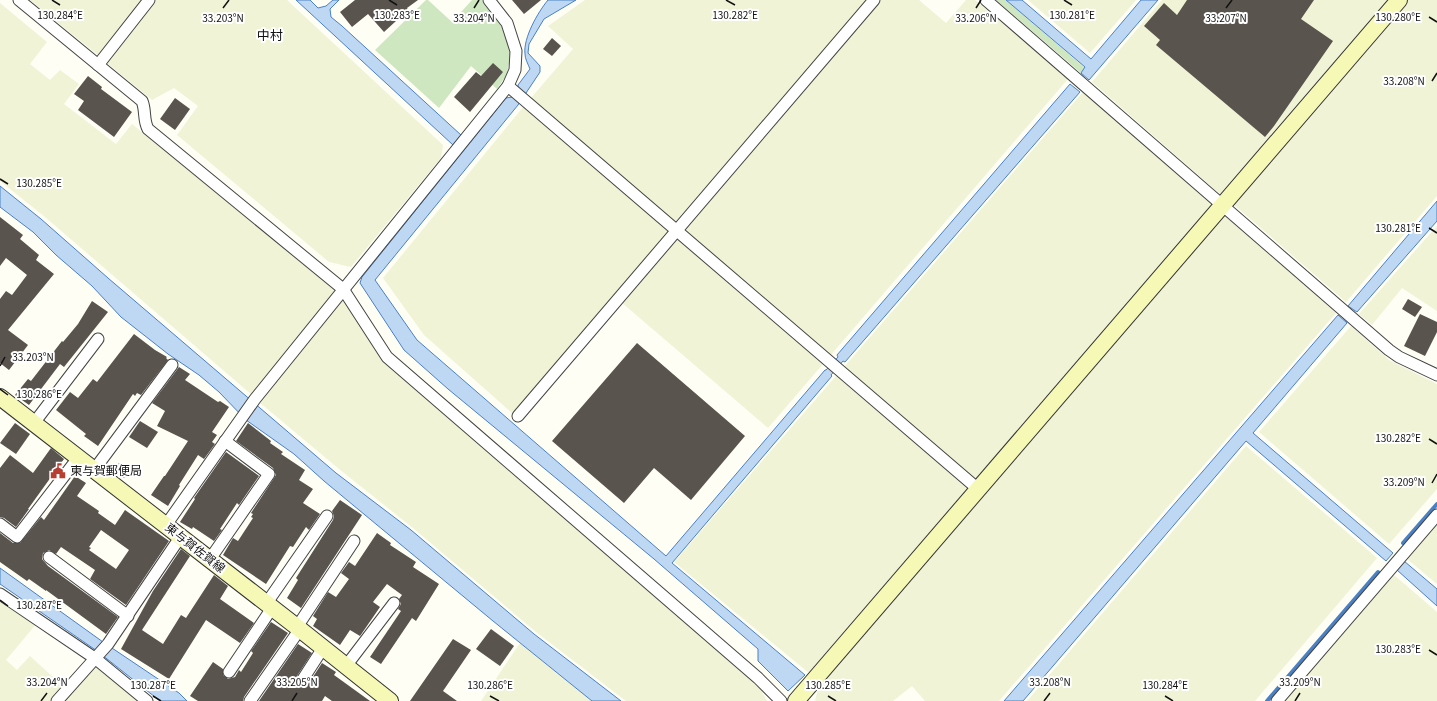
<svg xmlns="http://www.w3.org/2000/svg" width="1437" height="701" viewBox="0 0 1437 701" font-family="Georgia,'Noto Sans JP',serif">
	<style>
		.farmland { fill: #f1f3d6 }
		.green { fill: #cfe7c0 }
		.water { fill: #bed7f2; stroke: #4a81c4 }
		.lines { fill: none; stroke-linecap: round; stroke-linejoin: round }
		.stream { stroke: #4a81c4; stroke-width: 4 }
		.building { fill: #59544e; fill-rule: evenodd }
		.street-casing { stroke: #444; stroke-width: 13 }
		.secondary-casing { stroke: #333; stroke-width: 18 }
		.street { stroke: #fff; stroke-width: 11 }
		.secondary { stroke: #f6f9b6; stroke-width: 16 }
		.ticks { fill: none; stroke: #111; stroke-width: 1.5 }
		.labels { text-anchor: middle; stroke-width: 4; stroke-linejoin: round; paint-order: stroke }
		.poi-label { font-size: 12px; fill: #111; stroke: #fff; text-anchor: start }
		.street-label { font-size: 12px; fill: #111; stroke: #fff }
		.neighbourhood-label { font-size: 13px; fill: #111; stroke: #fff }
		.ticks-label { font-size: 10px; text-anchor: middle; fill: #111; stroke: #fff; stroke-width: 4; stroke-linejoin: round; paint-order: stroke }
	</style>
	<rect width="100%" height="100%" fill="#fefef5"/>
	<!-- farmland -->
	<g class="farmland">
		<polygon points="30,0 143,0 99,56"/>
		<polygon points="156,0 287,0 443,145 441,158 351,267 329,262 177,135 198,106 174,88 152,100 106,62"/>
		<polygon points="585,0 867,0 675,222 531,98 573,49 548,26"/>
		<polygon points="880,0 919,0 946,23 966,0 975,0 1068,79 830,356 683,230"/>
		<polygon points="1028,0 1136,0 1090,53"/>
		<polygon points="1162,0 1388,0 1220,194 1092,82"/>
		<polygon points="1408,0 1437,0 1437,196 1346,302 1233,204"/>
		<polygon points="0,3 47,42 30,64 50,80 60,70 79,84 64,104 116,144 132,124 335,290 252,395 45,217 0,181"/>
		<polygon points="1083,92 1212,205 976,480 844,367"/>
		<polygon points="524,106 669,232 513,414 424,335 383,278"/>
		<polygon points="1225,215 1336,313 999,701 925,701 912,686 893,701 816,701 815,700 819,687"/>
		<polygon points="1437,226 1437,311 1402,288 1372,325 1359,314"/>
		<polygon points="677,238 823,364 768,428 621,302"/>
		<polygon points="339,301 345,301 382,359 760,688 767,701 626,701 536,632 413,528 339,469 259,402"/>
		<polygon points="1351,326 1389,360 1437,384 1437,489 1389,544 1259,432"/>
		<polygon points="836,376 968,488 809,673 674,562"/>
		<polygon points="1246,446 1377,558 1255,701 1027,701"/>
		<polygon points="1437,523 1437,584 1406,558"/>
		<polygon points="1394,575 1437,612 1437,701 1284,701"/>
		<polygon points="0,598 37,623 6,660 17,670 30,656 64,687 51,701 0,701"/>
		<polygon points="520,643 592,701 481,701"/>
		<polygon points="95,666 139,701 63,701"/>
	</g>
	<!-- green -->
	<g class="green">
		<polygon points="426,0 428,0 452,22 472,0 482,0 501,25 511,52 507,74 497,89 471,66 439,108 375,50"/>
		<polygon points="996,0 1006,0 1085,68 1081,73"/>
	</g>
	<!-- water -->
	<g class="water">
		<polygon points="296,0 310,0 318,8 326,6 333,0 339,0 330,9 331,17 342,26 461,135 453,145"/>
		<path d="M548,0H576L544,19L529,44L528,53L540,66V72L518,105L375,280L417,340L666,556L825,370H826L838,357L837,355L1070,84L1080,92L845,362L843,361L831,375L832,376L672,563L805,675L788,691L758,661V649L654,559L448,389L404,350L360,283L362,277L506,98L512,97L518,90V85L530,69C528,64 525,59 525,54C523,38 538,12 548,0Z"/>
		<polygon points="1006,0 1022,0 1091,59 1141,0 1158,0 1089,80 1081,73 1085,67"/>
		<polygon points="0,186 41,219 108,278 336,473 411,530 534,634 621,701 592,701 493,621 324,481 294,454 246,420 219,392 199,375 168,354 121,317 92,286 56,255 33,232 0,207"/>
		<polygon points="1437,201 1437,221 1357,312 1348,306"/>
		<polygon points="1338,315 1347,323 1253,433 1393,553 1386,561 1246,441 1023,701 1004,701"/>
		<polygon points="1404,561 1437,589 1437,606 1397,570"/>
		<polygon points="0,568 103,642 179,693 187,701 160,701 97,651 0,584"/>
	</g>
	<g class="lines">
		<!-- stream -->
		<g class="stream">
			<polyline points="1403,543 1437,504"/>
			<polyline points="1267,701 1378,572"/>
		</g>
	</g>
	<!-- building -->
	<g class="building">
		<polygon points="355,0 418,0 407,8 408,10 384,32 368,14 352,27 340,12"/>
		<polygon points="512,0 541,0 524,14"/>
		<polygon points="1187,0 1314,0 1301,19 1333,41 1274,126 1265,137 1156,45 1160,40 1144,26 1164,3 1177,15"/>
		<polygon points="552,38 561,46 552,56 543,49"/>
		<polygon points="493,63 503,72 470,112 454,97 476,72 481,76"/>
		<polygon points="88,76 102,87 101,89 132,112 114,137 78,110 84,101 74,94"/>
		<polygon points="175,98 190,109 175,130 160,119"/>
		<polygon points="0,217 23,235 20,239 39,255 36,260 54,274 8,330 28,345 9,370 0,363 0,299 6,291 12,295 27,275 6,258 0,266"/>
		<polygon points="1408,299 1422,307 1415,317 1402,309"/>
		<polygon points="92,301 108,312 64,367 60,364 29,405 15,395 28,379 31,381 62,341 63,342 78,324"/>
		<polygon points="1420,314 1437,322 1437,332 1425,356 1404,346"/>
		<polygon points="134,334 155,350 167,357 166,358 168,360 141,395 137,393 135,396 133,394 98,446 84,436 86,434 56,410 70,392 78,398 93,379 97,382"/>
		<polygon points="637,343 745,436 691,500 654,468 624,503 552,441"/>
		<polygon points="179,367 190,374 185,380 218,402 220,401 229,407 212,432 217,435 212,442 215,444 204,459 198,455 179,485 180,486 168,506 151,495 164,476 165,476 188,441 157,426 165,411 152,403"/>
		<polygon points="140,421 158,432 147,448 129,437"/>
		<polygon points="15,423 30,434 16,454 0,443"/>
		<polygon points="248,423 271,441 270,443 283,452 281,454 305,470 299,480 313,489 303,503 320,514 309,530 306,527 293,547 290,546 266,584 223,555 233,538 238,541 253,518 251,517 253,514 251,513 276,475 273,468 236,441"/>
		<polygon points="51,448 64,459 28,509 29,509 16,527 4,518 0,517 0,468 10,455 33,473"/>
		<polygon points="226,452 259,476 239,505 237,503 220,529 222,530 214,541 193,527 192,529 180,522 195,499 194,498"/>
		<polygon points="119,463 129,469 124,478 113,471"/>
		<path d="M75,476L86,483L77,496L99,511L98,513L115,525L125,510L169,541L126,605L90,579L95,570L61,547L56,554L49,550L43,553L42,559L48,566L118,617L106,634L46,590V591L29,579L27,581L0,562V533L13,543H20L41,517L44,520ZM101,530L129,550L116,569L89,550L91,548L89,547Z"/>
		<polygon points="340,500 362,515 301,608 287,598 298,580 296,578 333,520 334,516 332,511"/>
		<polygon points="377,533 391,543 390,545 416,562 413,567 439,584 416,621 412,618 381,664 370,657 401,611 398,609 401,604 399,599 402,595 387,584 373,602 380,607 360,636 350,630 340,645 313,626 317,619 313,616 328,592 336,597 349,579 341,573 349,562 355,566"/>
		<polygon points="181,549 190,556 142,630 163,644 181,615 186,618 214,575 228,586 220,599 254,623 240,643 206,620 169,679 121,649 153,591"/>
		<polygon points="271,622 288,633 244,697 243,701 198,701 190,696 213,662 223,669 223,675 228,679 235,677 239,670 241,672 253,653 251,651"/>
		<polygon points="491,629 514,646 500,666 476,649"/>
		<polygon points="453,639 471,650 443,691 457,701 410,701"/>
		<polygon points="298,644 312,653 297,676 297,682 299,685 303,686 309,683 322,663 336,672 334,675 370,701 332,701 325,696 322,701 259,701"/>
	</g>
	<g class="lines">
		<!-- street casing -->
		<g class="street-casing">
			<g id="street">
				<path d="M19,0L142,101C146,110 143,120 148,129L343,289L387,357L758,678L781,701"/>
				<polyline points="986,0 1389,350 1399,357 1437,375"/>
				<polyline points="98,65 149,0"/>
				<polyline points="508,86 978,489"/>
				<polyline points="518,416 874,0"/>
				<polyline points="34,423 98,339"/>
				<polyline points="94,470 172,365"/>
				<polyline points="0,524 17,537 78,458"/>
				<polyline points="166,525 255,399 508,86 515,70 516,51 507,23 489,0"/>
				<polyline points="49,557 128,616"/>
				<polyline points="210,559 269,474 225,441"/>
				<polyline points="0,594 96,659 147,701"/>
				<polyline points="266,604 327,516"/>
				<polyline points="297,627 354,541"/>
				<polyline points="346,666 394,603"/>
				<polyline points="229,672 272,608"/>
				<polyline points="303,679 323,648"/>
				<polyline points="57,701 108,644 181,536"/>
				<polyline points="250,701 300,629"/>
				<polyline points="1277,701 1437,515"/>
			</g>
		</g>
		<!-- secondary casing -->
		<g class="secondary-casing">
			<g id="secondary">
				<polyline points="0,397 297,627 390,701"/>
				<polyline points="796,701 1399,0"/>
			</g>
		</g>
		<!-- street -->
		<use href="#street" class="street"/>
		<!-- secondary -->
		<use href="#secondary" class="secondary"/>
	</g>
	<!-- ticks -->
	<path class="ticks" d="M52,0L60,5M389,0L397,5M726,0L735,5M1064,0L1072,5M223,8L229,0M474,8L479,0M976,8L981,0M1226,8L1232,0M1429,17L1437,22M1432,81L1437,73M0,179L8,184M1429,228L1437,233M0,366L5,357M0,389L8,395M1429,439L1437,444M1432,483L1437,474M0,600L8,606M1429,650L1437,655M153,696L161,701M490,696L499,701M828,696L836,701M1165,696L1173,701M41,701L47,693M292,701L297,693M1044,701L1050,693M1295,701L1300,693"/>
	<!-- icons -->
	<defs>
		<g id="civic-bare" transform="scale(1.2)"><path d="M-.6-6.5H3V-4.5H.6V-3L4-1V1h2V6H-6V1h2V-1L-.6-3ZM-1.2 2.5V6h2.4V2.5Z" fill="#b73f32" stroke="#fff" stroke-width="2.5" paint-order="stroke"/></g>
	</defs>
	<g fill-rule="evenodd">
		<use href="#civic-bare" x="58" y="471"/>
	</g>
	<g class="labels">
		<!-- poi labels -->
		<g class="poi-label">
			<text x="70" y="475">東与賀郵便局</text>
		</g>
		<!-- street labels -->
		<g class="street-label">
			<text transform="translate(195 548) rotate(38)" y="4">東与賀佐賀線</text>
		</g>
		<!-- neighbourhood labels -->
		<g class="neighbourhood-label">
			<text x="270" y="40">中村</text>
		</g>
	</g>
	<g class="ticks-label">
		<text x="60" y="19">130.284°E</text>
		<text x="397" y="19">130.283°E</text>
		<text x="735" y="19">130.282°E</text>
		<text x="1072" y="19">130.281°E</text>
		<text x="1398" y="21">130.280°E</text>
		<text x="223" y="22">33.203°N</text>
		<text x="474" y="22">33.204°N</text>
		<text x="976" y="22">33.206°N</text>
		<text x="1226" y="22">33.207°N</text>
		<text x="1404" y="85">33.208°N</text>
		<text x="39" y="187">130.285°E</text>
		<text x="1398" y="232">130.281°E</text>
		<text x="33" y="361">33.203°N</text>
		<text x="39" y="398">130.286°E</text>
		<text x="1398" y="442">130.282°E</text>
		<text x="1404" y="486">33.209°N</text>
		<text x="39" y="609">130.287°E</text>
		<text x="1398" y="653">130.283°E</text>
		<text x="47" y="686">33.204°N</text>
		<text x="297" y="686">33.205°N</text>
		<text x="1050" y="686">33.208°N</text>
		<text x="1300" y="686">33.209°N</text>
		<text x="153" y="689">130.287°E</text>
		<text x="490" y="689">130.286°E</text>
		<text x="828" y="689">130.285°E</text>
		<text x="1165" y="689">130.284°E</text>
	</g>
</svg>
